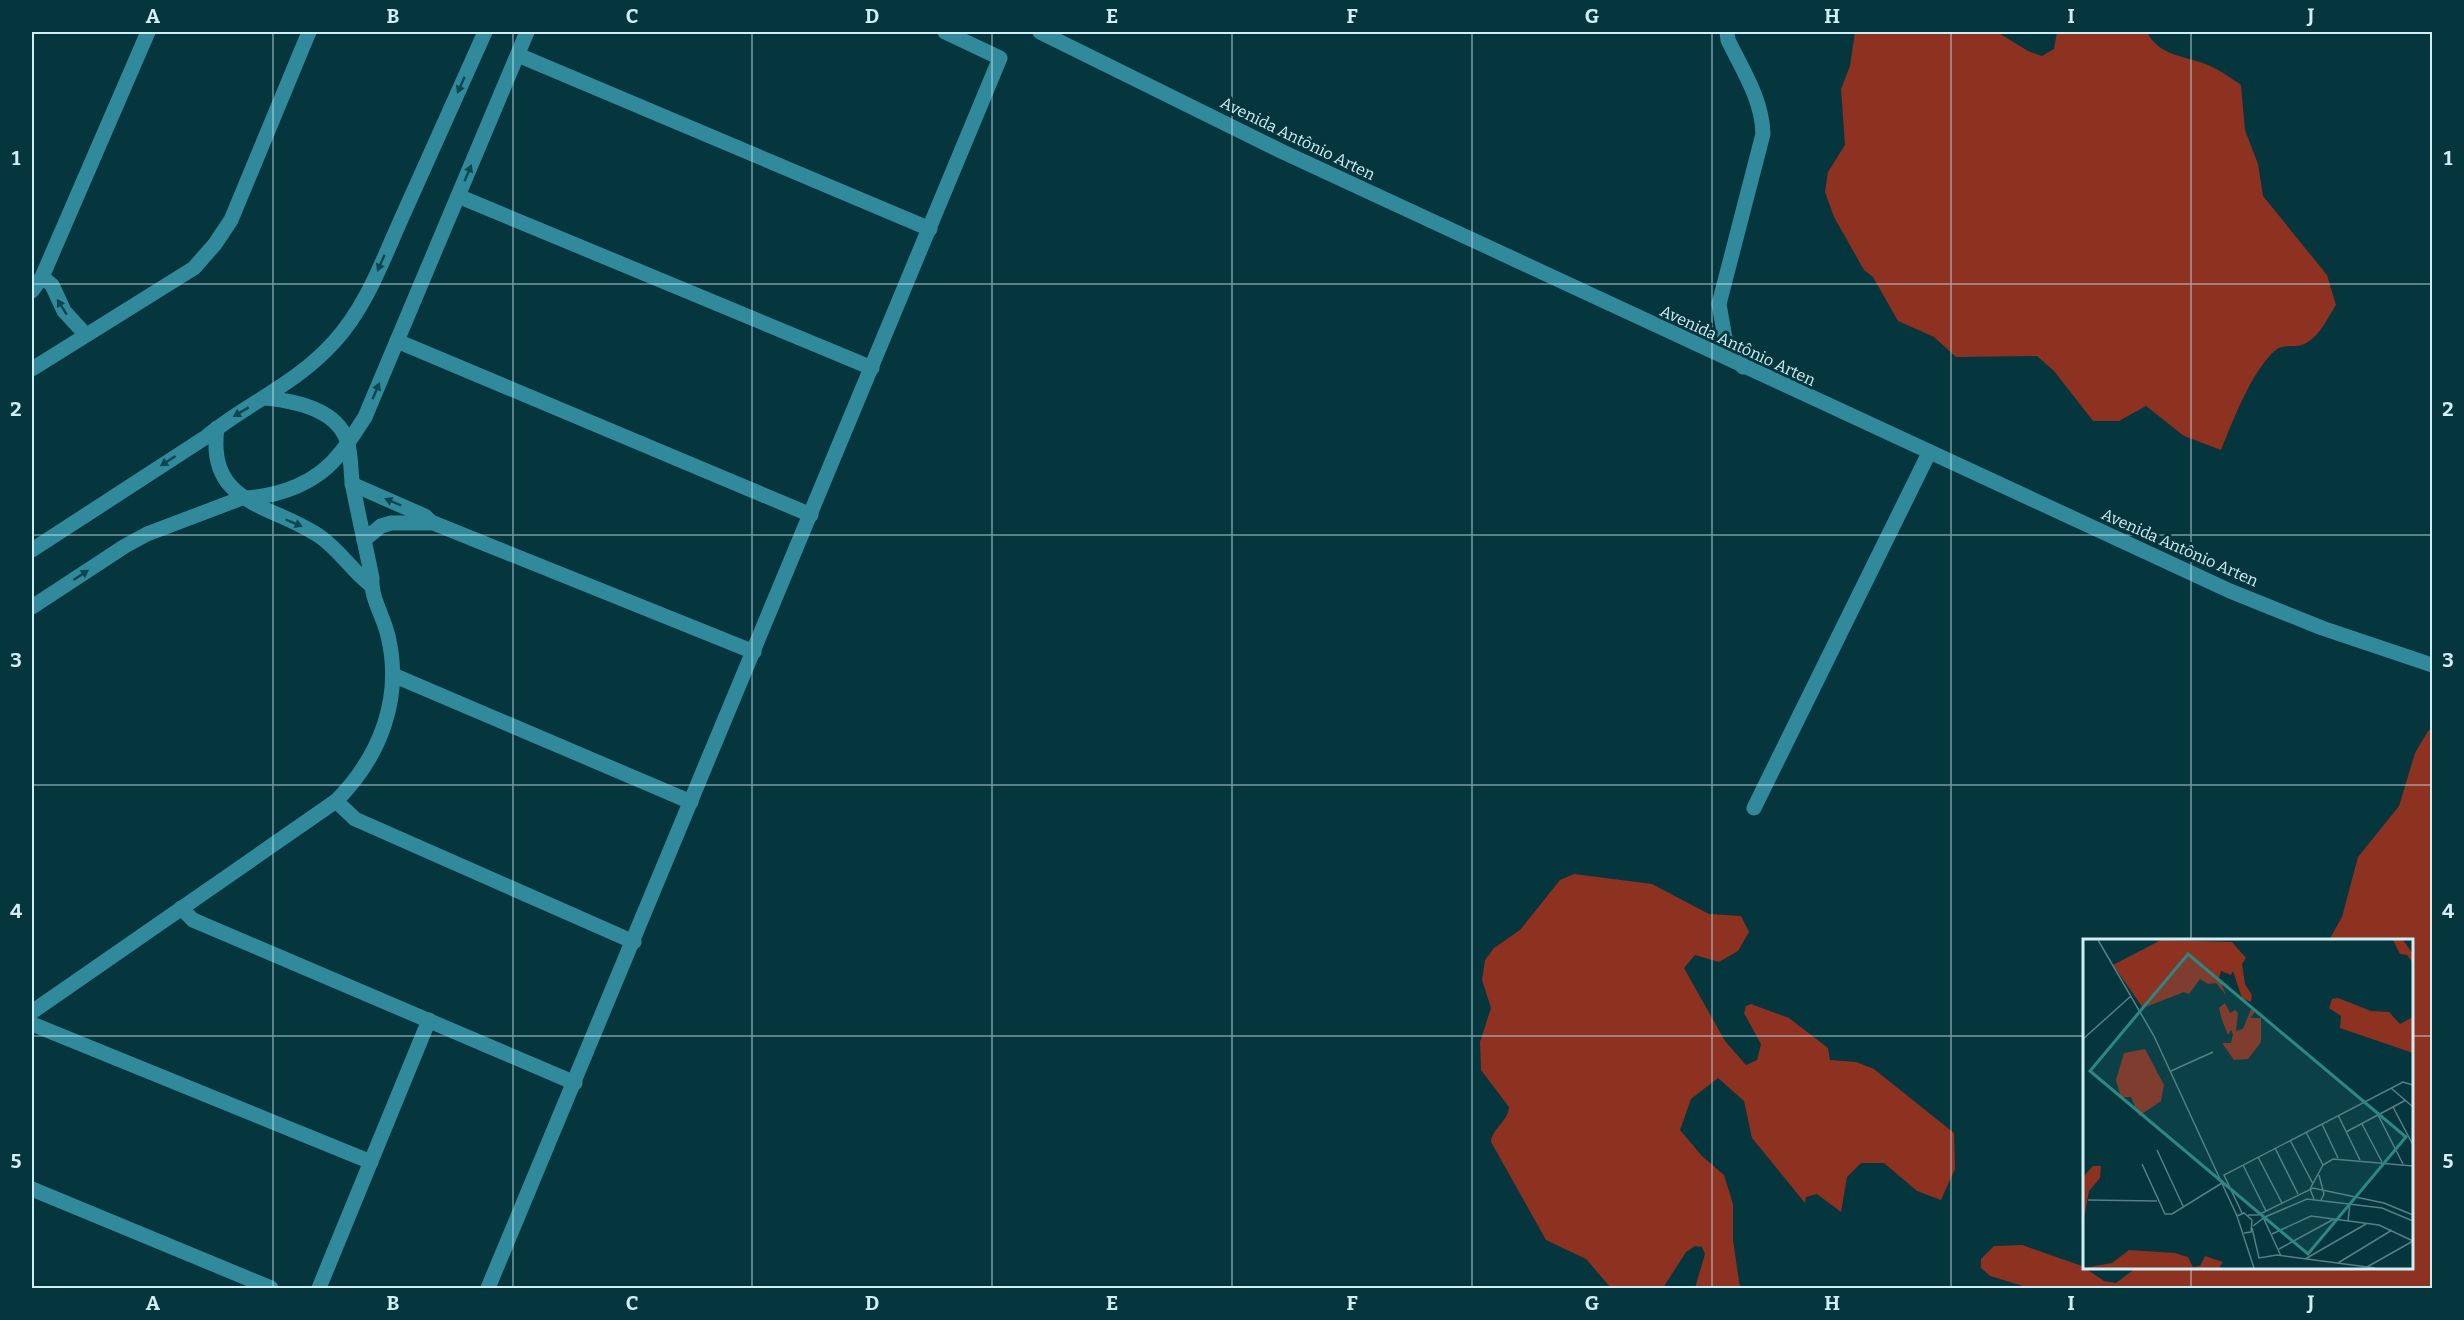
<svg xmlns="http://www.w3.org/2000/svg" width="2464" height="1320" viewBox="0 0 2464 1320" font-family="Bitter,serif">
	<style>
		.green { fill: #8d3121 }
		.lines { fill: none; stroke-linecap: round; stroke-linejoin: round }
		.minor { stroke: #318a9b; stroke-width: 15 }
		.oneway { fill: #0e4650 }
		.grid { fill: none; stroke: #d1eef4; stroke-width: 1.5; stroke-opacity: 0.55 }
		.labels { text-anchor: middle; stroke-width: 6; stroke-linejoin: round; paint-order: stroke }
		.street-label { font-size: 16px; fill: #d1eef4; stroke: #05353d }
		.inset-road { fill: none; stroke: #577f86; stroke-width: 1.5 }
		.view { fill: #2c8882; fill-opacity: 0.15; stroke: #2c8882; stroke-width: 3 }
		.inset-edge { fill: none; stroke: #d1eef4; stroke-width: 3 }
		.neatline { fill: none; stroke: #d1eef4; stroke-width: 2 }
		.grid-label { font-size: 20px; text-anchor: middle; font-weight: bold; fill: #d1eef4 }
	</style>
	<rect width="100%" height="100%" fill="#05353d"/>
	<!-- green -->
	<g class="green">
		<path d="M1855,32H1997L2028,51L2042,56L2054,49L2057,32H2147C2160,57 2184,55 2208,65C2220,70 2231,78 2241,85L2245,130L2258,164L2263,196L2327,275L2336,305C2328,317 2319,338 2304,344C2296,348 2285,344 2277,349C2252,369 2233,421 2221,450L2184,436L2146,406L2119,421H2093L2054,371L2037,356L1956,357L1934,337L1898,321L1873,277L1864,270L1834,217L1825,192L1828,172L1845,145L1841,89L1850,66Z"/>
		<polygon points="2432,728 2432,1288 2030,1288 1990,1276 1981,1268 1981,1259 1994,1246 2022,1245 2082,1266 2104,1281 2116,1283 2136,1268 2412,1268 2412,940 2329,940 2342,917 2358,857 2399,806 2415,753 2428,731"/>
		<path d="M1574,874L1652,884L1709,914L1741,916L1749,932L1738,951L1719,962L1695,955L1684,968L1725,1041L1746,1065L1757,1060L1761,1044L1744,1013L1746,1006L1751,1004L1789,1018L1828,1048L1830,1060L1856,1062L1874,1069L1954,1133L1955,1169L1941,1200L1917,1191L1884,1163H1861L1847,1177L1841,1212L1817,1194L1806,1197L1805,1203L1752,1138L1744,1101L1718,1078L1691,1099L1680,1130L1702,1156L1724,1175L1733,1204V1240L1740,1288H1695L1705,1254L1702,1247L1695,1246L1686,1252L1663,1288H1611L1586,1259L1546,1240L1491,1142C1492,1128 1508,1122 1509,1107L1481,1070L1480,1042L1491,1008L1482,980L1485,960L1494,948L1520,930L1560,880Z"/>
	</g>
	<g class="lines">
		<!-- minor -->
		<g class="minor">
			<polyline points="1040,32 1283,152 2230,591 2322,628 2432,665"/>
			<path d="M1727,32L1728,40C1743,71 1762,99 1763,134L1719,304L1725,338L1743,367"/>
			<polyline points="518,55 930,229"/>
			<polyline points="458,196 872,368"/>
			<polyline points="42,277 52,285 64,311 86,335"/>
			<polyline points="32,291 42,277 148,32"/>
			<polyline points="397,341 811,515"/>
			<polyline points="32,369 194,268 215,244 231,220 309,32"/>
			<path d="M217,428C206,507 275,504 322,538C341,552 353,572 372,586"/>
			<polyline points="352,484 425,516 431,522 754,652"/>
			<polyline points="364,540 381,526 391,523 430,523"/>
			<path d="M32,550L206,437C249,402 295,385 334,342C367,306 383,259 403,215C430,154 458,93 485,32"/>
			<path d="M32,607L125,546L147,534L242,498C279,497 318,483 341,452C350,441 357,429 365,417L527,32"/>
			<polyline points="393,675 691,802"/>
			<polyline points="336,801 355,819 634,942"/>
			<polyline points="1754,808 1929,453"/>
			<polyline points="181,908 193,920 575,1083"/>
			<path d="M32,1012L336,801C380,757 403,698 388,636C384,617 370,597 372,578C366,548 359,518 353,487C350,473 352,456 347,441C337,409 295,401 266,398"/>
			<polyline points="32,1024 371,1162"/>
			<polyline points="32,1189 271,1288"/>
			<polyline points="319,1288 429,1020"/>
			<polyline points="488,1288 1000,58 945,32"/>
		</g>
	</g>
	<!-- one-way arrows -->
	<defs><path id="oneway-solid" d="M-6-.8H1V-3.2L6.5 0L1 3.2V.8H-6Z" transform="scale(1.5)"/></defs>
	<g class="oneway">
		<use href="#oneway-solid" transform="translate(461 85) rotate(114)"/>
		<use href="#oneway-solid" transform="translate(468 173) rotate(-67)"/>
		<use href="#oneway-solid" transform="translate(381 263) rotate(114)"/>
		<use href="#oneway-solid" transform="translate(62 307) rotate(-122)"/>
		<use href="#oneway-solid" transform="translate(376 391) rotate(-67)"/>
		<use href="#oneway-solid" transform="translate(241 412) rotate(149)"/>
		<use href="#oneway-solid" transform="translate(168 461) rotate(147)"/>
		<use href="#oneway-solid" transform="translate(393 502) rotate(-157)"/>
		<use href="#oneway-solid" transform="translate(294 523) rotate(23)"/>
		<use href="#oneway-solid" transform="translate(81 575) rotate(-33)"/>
	</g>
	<!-- grid -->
	<path class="grid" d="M273,32V1288M513,32V1288M752,32V1288M992,32V1288M1232,32V1288M1472,32V1288M1712,32V1288M1951,32V1288M2191,32V940M32,284H2432M32,535H2432M32,785H2432M32,1036H2084M2412,1036H2432M2191,1268V1288"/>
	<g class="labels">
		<!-- street labels -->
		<g class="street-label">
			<text transform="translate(1298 138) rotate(26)" y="6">Avenida Antônio Arten</text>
			<text transform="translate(1738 345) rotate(25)" y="6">Avenida Antônio Arten</text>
			<text transform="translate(2180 547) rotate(24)" y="6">Avenida Antônio Arten</text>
		</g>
	</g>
	<!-- overview -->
	<g transform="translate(2083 939)">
		<rect width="330" height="330" fill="#05353d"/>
		<path d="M78,1L149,3L163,19L159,25L162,45L169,56L168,63L159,59L150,32L148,36L138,32L136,39L143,56L133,44L125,45L117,40L106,55L101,53L60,69L30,26ZM310,1H320L330,15V24L324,16L317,15ZM255,59L288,72L306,73L317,85L330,78V114L257,89L258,77L246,69L249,60ZM142,64L147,74L152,71L155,74L153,92L160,90L168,70L172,73L167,79H178V103L165,120L151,121L139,104H148L150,95L148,91L145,96L139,81L136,69ZM62,110L81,146L78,162L56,177L48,158H38L33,141L41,114ZM10,227H18L17,239L6,252L0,285V238ZM46,311L92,314L105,318L110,328L117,327L122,317L140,323L136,329H0L29,324Z" fill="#8d3121"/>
		<path class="inset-road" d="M15,1L71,97L154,277L171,329M0,100L48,57M88,132L130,113M308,149L330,168M310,168L330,206M255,176L277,221M295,176L320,225M239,185L255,219M279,185L299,223M223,193L240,226M263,193L323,161M207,201L230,245M192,209L215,255M74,211L100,267M175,218L199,264M59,225L82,275H89L139,244M160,226L183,272M236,236L241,255L238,261M231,260L227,250L240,226L250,220L330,227M5,261L74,262M159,274L141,236L320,143L330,146M165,276H175L230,249L301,264L330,276M154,277L161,274L169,281L168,293L161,294M180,278L198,317M265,282L267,264M170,287L182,278L224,260L299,269L330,282M169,289L176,319L194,316L292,329M189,295L228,277L296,286L330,302M196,310L251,280M222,320L283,285M255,324L309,291M284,328L330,302"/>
		<path class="view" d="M105,15L323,198L225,315L7,132Z"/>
		<rect width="330" height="330" class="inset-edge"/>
	</g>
	<!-- border -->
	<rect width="2464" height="1320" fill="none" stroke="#05353d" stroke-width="66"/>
	<rect x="33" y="33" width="2398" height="1254" class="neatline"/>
	<g class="grid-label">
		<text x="153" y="23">A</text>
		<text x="393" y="23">B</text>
		<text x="632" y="23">C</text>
		<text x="872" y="23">D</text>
		<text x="1112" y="23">E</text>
		<text x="1352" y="23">F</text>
		<text x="1592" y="23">G</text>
		<text x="1832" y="23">H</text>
		<text x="2071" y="23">I</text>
		<text x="2311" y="23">J</text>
		<text x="16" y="165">1</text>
		<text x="2448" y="165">1</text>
		<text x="16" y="416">2</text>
		<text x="2448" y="416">2</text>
		<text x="16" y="667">3</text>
		<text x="2448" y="667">3</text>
		<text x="16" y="918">4</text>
		<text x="2448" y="918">4</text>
		<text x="16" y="1168">5</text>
		<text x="2448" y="1168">5</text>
		<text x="153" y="1310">A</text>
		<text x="393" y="1310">B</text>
		<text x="632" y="1310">C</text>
		<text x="872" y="1310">D</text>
		<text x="1112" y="1310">E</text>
		<text x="1352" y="1310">F</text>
		<text x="1592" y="1310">G</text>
		<text x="1832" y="1310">H</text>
		<text x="2071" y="1310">I</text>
		<text x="2311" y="1310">J</text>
	</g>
</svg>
